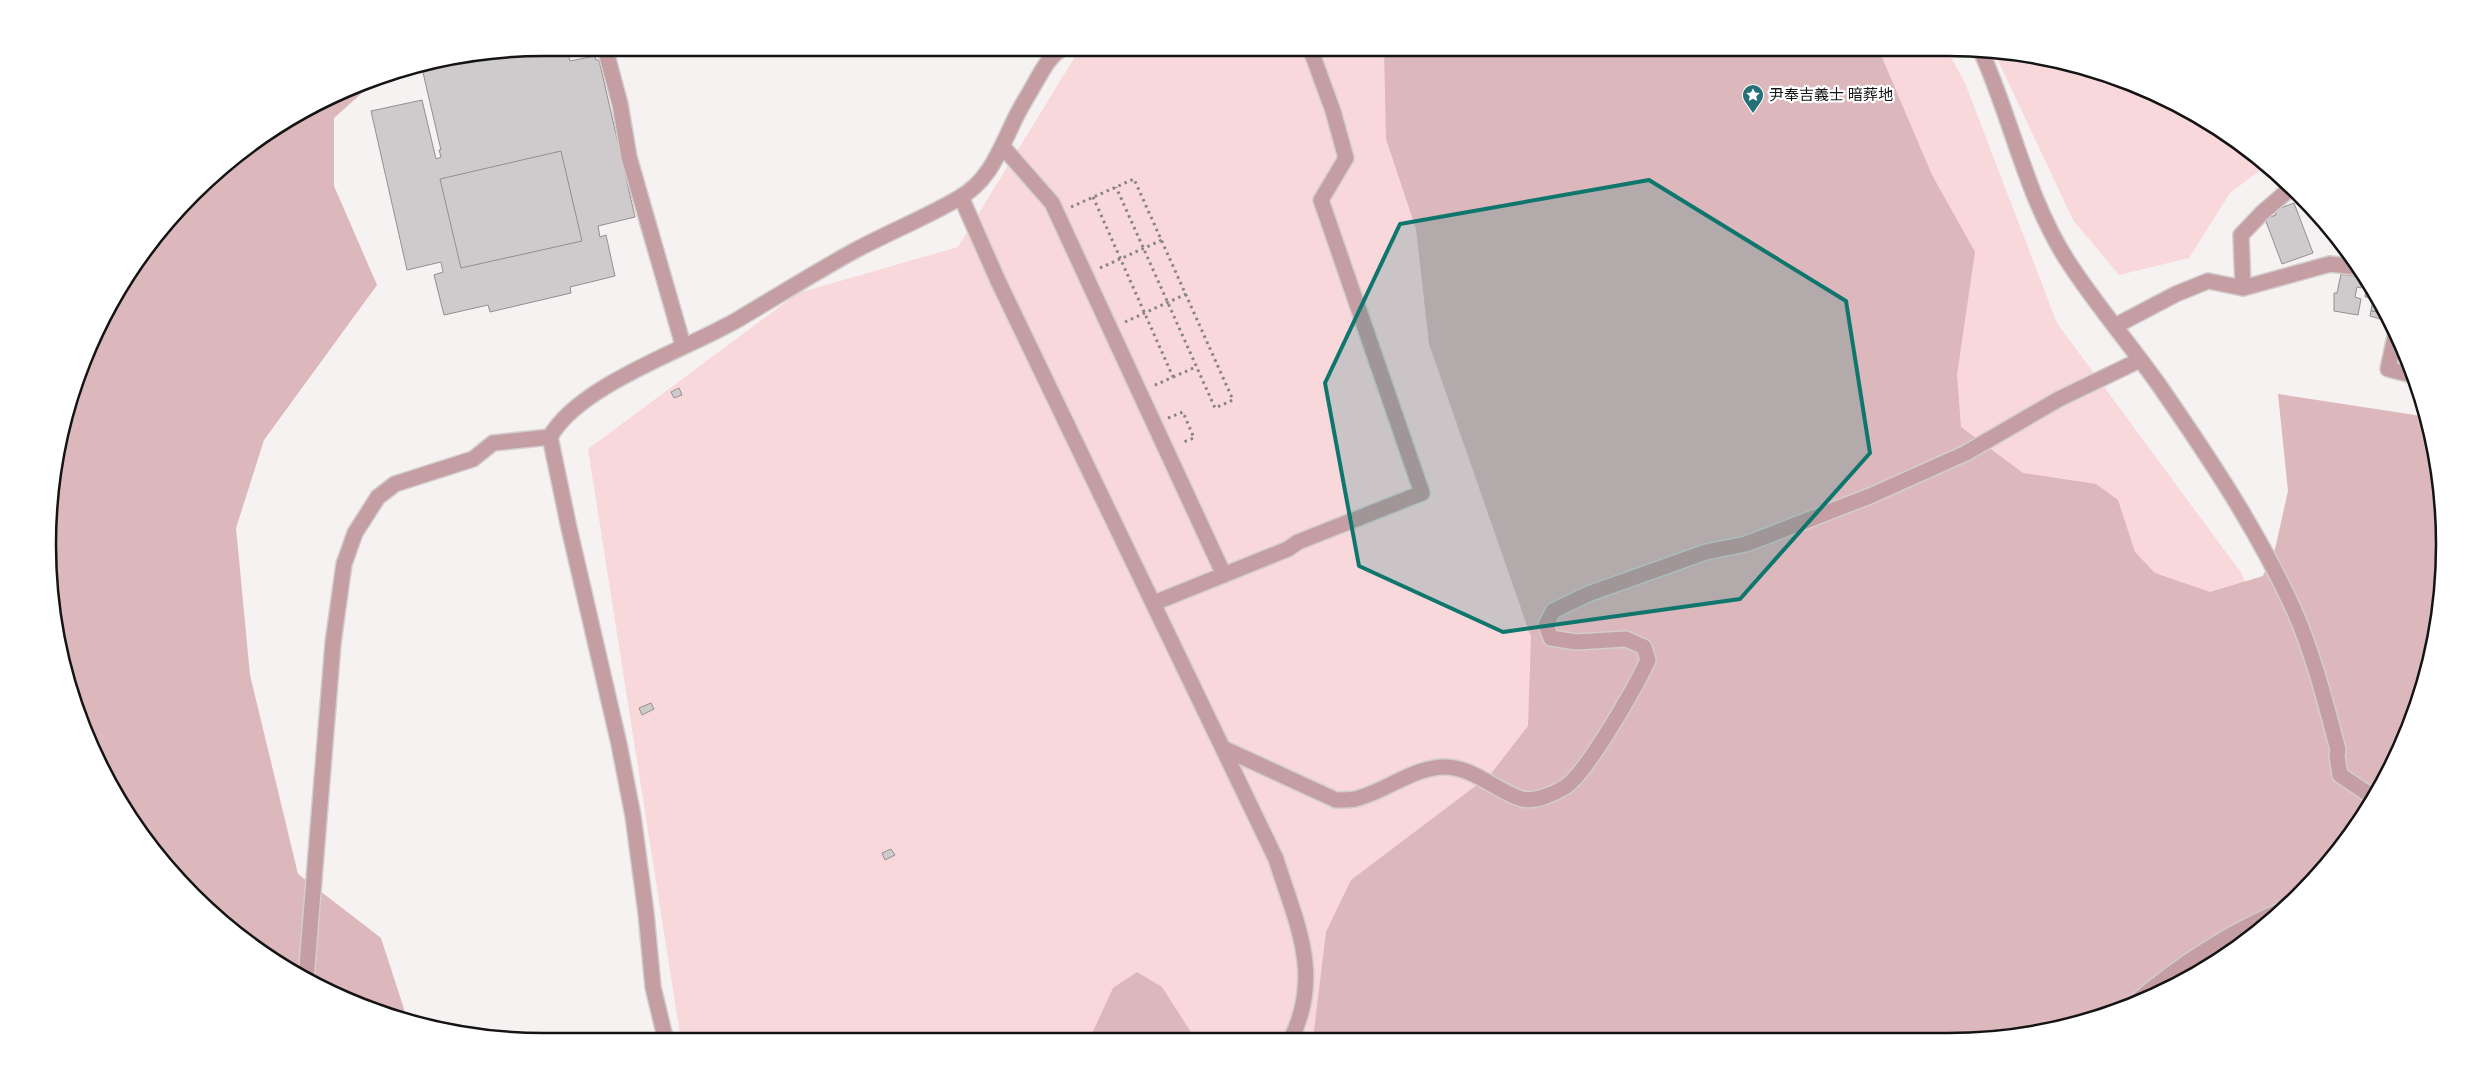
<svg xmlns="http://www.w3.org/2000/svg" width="2492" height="1089" viewBox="0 0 2492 1089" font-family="'Open Sans','Noto Sans JP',sans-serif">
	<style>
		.green { fill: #f9d8dc }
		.forest { fill: #dcb7bb }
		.building { fill: #cfcbcc; stroke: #938f90 }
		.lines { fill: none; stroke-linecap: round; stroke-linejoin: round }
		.minor-casing { stroke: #d2cece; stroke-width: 18 }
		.path { stroke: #878484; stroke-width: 3; stroke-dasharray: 2.5 4; stroke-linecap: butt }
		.minor { stroke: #c59ea3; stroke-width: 15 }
		.marked { fill: #0f766e; fill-opacity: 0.2; stroke: #0f766e; stroke-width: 4; stroke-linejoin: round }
		.labels { text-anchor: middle; stroke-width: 4.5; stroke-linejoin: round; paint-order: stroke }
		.poi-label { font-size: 15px; fill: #151414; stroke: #fff; text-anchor: start }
		.rim { fill: none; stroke: #151414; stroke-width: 2.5 }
	</style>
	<rect width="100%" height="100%" fill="#f6f2f2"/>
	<!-- green -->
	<g class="green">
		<polygon points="1095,48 1946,48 1965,83 2057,323 2242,574 2330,809 2299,896 2250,939 2013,1037 681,1041 588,449 798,293 958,247 1076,55"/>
		<polygon points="1994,52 2044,57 2108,74 2196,114 2267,165 2230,193 2189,258 2119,275 2073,220"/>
	</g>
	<!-- forest -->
	<g class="forest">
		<polygon points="1384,48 1878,48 1932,175 1975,252 1957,375 1961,427 2023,473 2096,484 2118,500 2135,552 2155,573 2210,592 2263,576 2275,549 2288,491 2278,394 2428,417 2443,512 2440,610 2418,705 2361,821 2299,896 2250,939 2138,1004 2013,1037 1313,1039 1326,932 1351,880 1490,775 1528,726 1531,637 1429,344 1416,229 1386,139"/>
		<polygon points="376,78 373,83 334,118 334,186 377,285 264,440 236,528 250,675 298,874 381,938 404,1009 403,1020 384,1015 296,975 217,918 150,847 114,793 74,705 52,610 48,544 57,448 85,355 114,296 171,217 217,171 296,114"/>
		<polygon points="1137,972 1162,987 1196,1040 1089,1040 1113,988"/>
	</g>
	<!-- building -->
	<g class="building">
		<polygon points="538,48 557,131 538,136 536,128 548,125 531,49"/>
		<polygon points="544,48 566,48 570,61 595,56 596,60 599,60 635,217 598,226 600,237 606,235 615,276 570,287 571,293 490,312 488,305 444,315 434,275 443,272 441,262 407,270 371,111 422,100 436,159 441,157 439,150 441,150 421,64 448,57"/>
		<polygon points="561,151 582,241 461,268 440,179"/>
		<polygon points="2294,203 2313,253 2282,264 2265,219 2276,215 2275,210"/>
		<polygon points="2341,274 2362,277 2361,288 2357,287 2355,297 2361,299 2358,315 2334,311 2334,293 2337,293"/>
		<polygon points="2367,283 2386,313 2371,311 2373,298 2365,297"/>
		<polygon points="2371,311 2386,313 2390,322 2370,316"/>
		<polygon points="679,388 682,395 674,398 671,392"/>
		<polygon points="651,703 654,709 642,715 639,708"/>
		<polygon points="891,849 895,855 885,860 882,853"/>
	</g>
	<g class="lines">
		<!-- minor casing -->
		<g class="minor-casing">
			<g id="minor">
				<polyline points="605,48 620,104 629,157 683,345"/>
				<path d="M1981,51C2012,120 2026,196 2067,260C2095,304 2131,345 2161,388C2210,459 2258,531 2294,610C2313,653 2326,704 2338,750L2337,756L2340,775L2373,797"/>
				<polyline points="1003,147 1052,203 1224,575"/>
				<path d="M961,197L999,283L1276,859C1296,923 1323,974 1291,1039"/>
				<polyline points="2243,288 2241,235 2263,212 2291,188"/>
				<polyline points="2115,326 2176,294 2208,281 2243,288 2330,264 2357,267"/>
				<polyline points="2396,332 2388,369 2412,375"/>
				<polyline points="1154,603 1288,549 1298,542 1422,493 1321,200 1346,158 1333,111 1310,48"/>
				<path d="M1225,749L1336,800C1342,800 1349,800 1355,799C1385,792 1413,767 1445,767C1473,767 1496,791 1522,799C1535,802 1554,794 1565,787C1587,773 1636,686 1648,660L1644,647L1626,639L1576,642L1551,638L1546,625L1553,611L1588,594L1706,552L1746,544L1870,496L1966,453L2059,399L2140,360"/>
				<polyline points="306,979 333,643 344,564 355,533 378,497 395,484 473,459 493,443 550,437"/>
				<path d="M2132,1005C2178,966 2228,932 2285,909"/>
				<path d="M666,1041L653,987L646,913L633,816L619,744L569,528L550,437C579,385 685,350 737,320C776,297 814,273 854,251C889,232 925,218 959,198C989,181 999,152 1013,123C1019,109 1028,96 1035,83C1043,69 1049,57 1062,48"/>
			</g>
		</g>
		<!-- path -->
		<g class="path">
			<polyline points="1093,197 1173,377 1153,386"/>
			<polyline points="1071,207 1134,179 1233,400 1215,408 1116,187"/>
			<polyline points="1100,268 1162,240"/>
			<polyline points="1125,322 1186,294"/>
			<polyline points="1173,377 1196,367"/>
			<polyline points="1168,418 1183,412 1194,438 1181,443"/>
		</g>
		<!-- minor -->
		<use href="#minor" class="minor"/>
	</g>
	<!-- marked area -->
	<path class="marked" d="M1649,180L1846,301L1870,453L1740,599L1503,632L1359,566L1325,383L1400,224Z"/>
	<!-- icons -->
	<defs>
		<g id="sight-pin" transform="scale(1.125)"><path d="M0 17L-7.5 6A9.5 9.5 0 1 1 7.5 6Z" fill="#256f76" stroke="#fff"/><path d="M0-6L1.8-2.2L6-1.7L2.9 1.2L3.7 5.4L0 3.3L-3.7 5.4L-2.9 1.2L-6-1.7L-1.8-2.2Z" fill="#fff"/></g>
	</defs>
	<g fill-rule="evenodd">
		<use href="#sight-pin" x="1753" y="95"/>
	</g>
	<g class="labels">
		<!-- poi labels -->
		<g class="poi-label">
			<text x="1769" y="100">尹奉吉義士 暗葬地</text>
		</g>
	</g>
	<!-- crop -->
	<path d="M0 0H2492V1089H0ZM544 56H1948A488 488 0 0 1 2436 544V545A488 488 0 0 1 1948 1033H544A488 488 0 0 1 56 545V544A488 488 0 0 1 544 56Z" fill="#fff" fill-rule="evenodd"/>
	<path class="rim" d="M544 56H1948A488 488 0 0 1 2436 544V545A488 488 0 0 1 1948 1033H544A488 488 0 0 1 56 545V544A488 488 0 0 1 544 56Z"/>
</svg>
